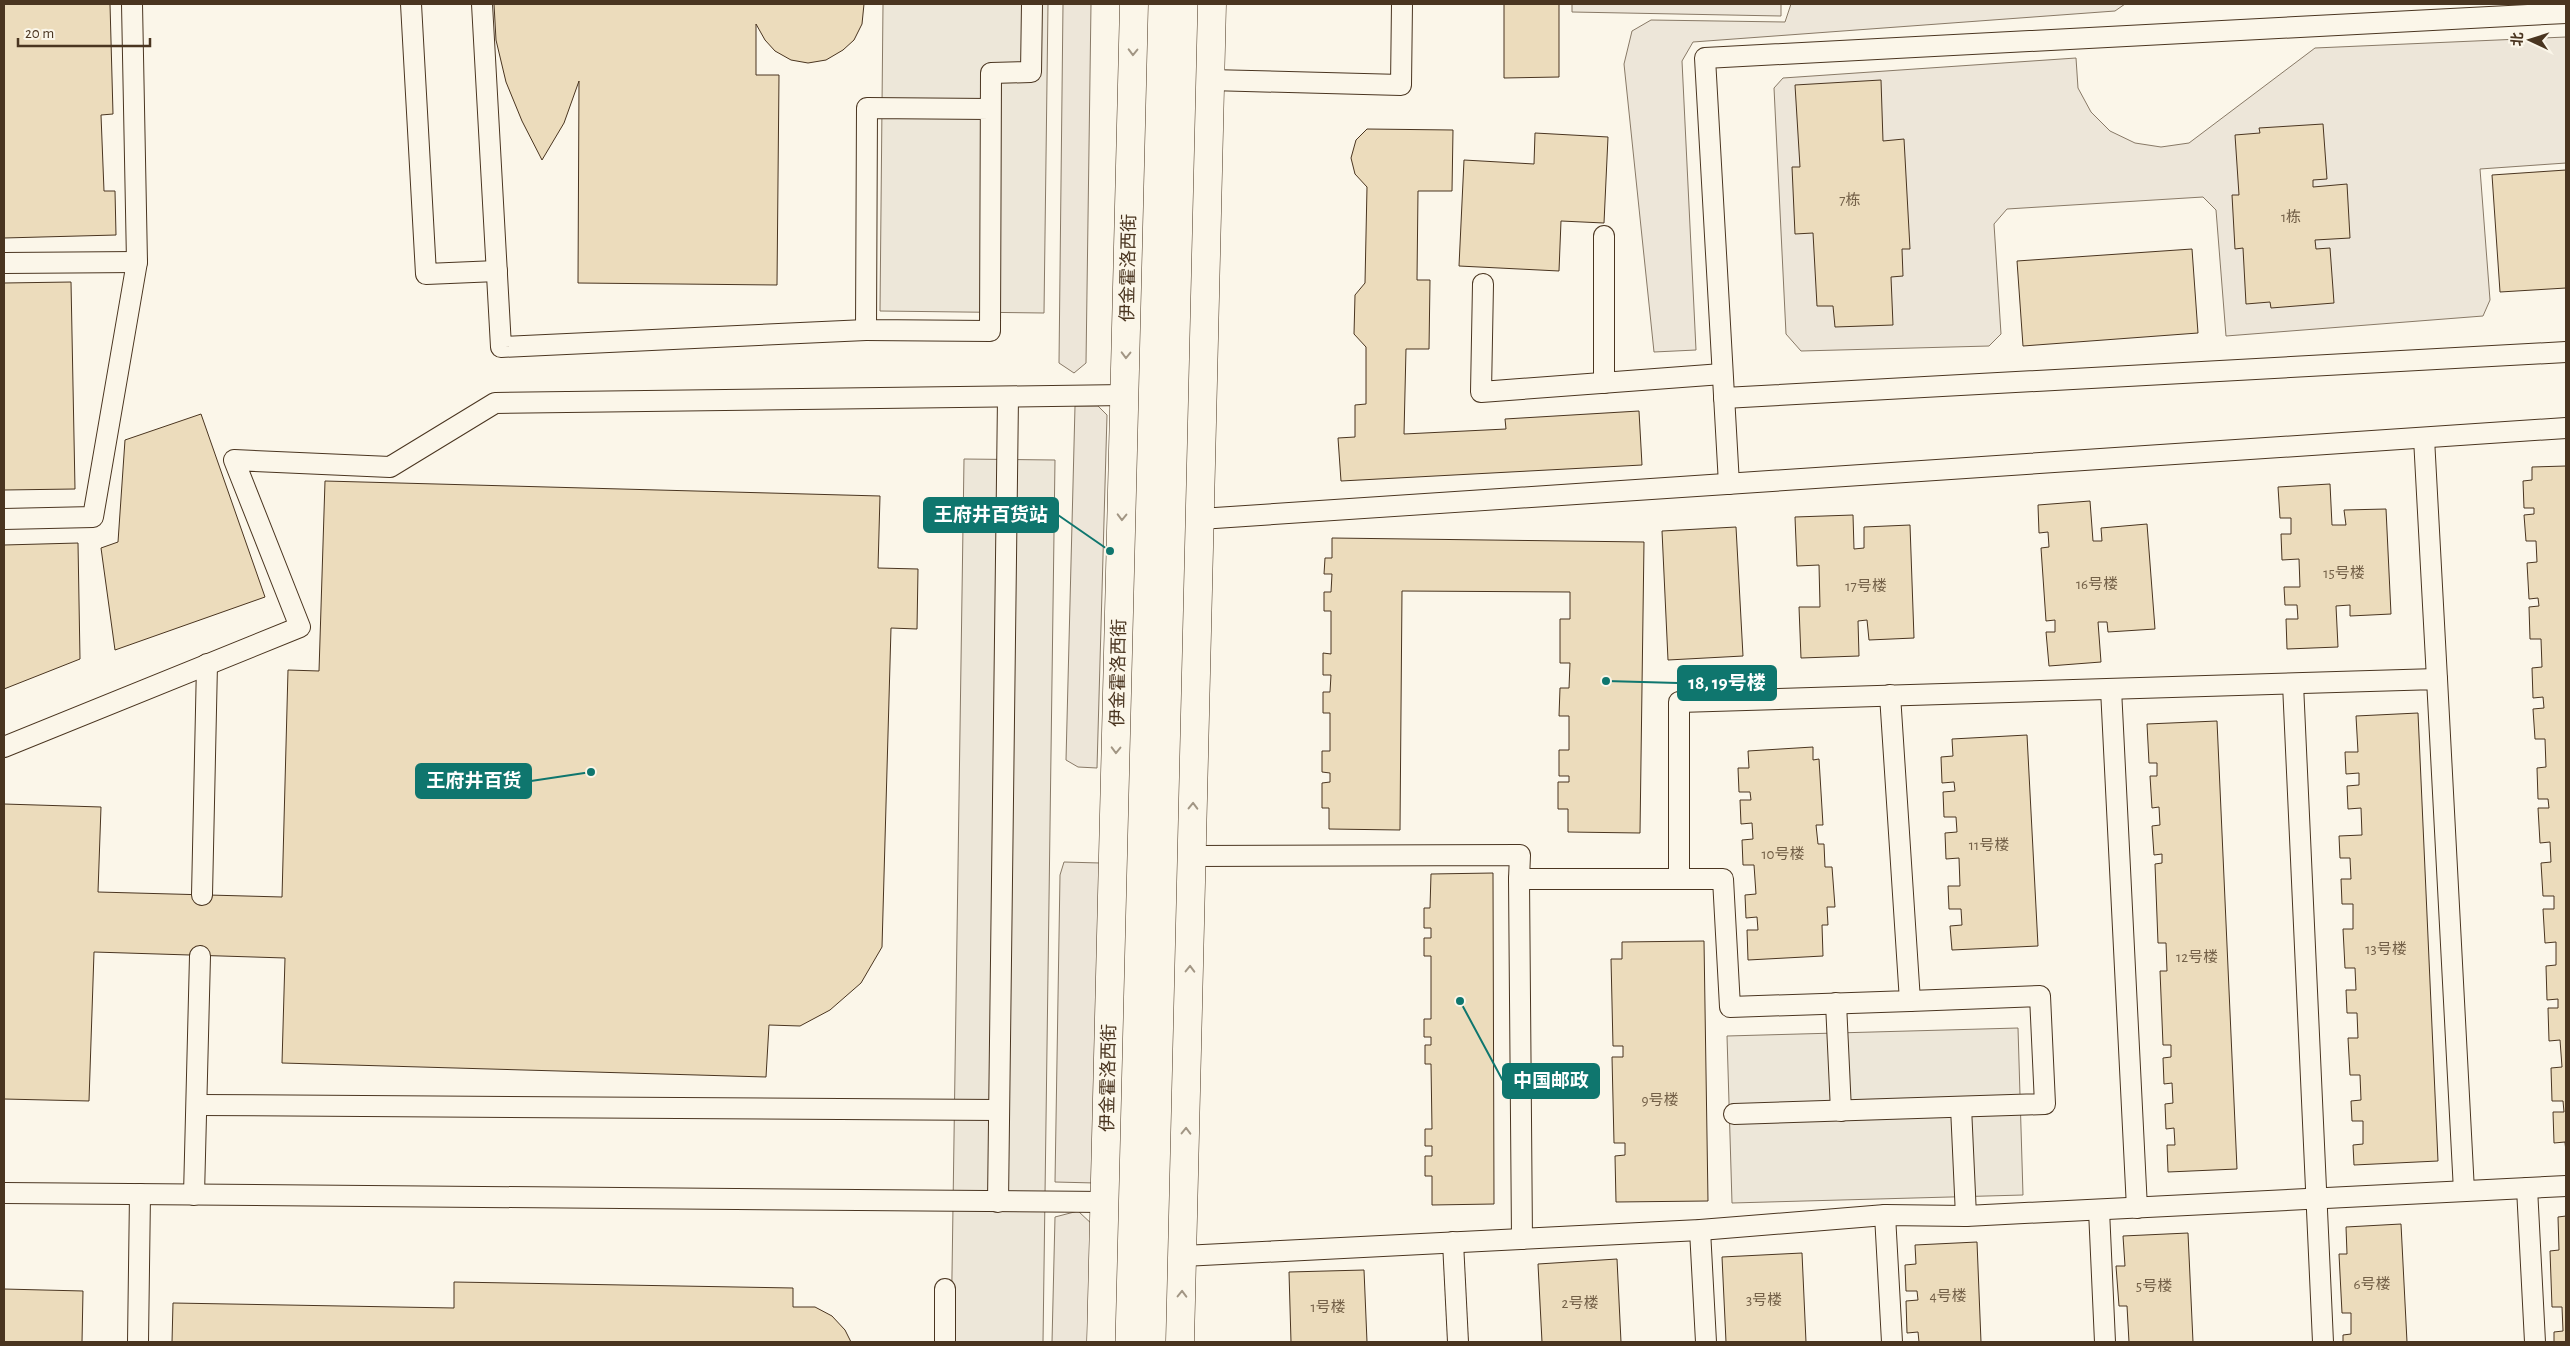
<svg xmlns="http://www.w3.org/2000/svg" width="2570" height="1346" viewBox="0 0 2570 1346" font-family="'Alegreya Sans','Noto Sans SC',sans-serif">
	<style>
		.green { fill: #ede6d9; stroke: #887966 }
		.parking { fill: #ede7d9; stroke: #887966 }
		.building { fill: #ecdcbc; stroke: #4a3520 }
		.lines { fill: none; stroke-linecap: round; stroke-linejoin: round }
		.service-casing { stroke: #4a3520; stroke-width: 22 }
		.tertiary-casing { stroke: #4a3520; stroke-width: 29 }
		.service { stroke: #fbf6e9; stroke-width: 20 }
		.tertiary { stroke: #fbf6e9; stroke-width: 28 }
		.oneway { stroke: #a29684 }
		.labels { text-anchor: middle; stroke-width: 4; stroke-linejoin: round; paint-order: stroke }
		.number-label { font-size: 15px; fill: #725f47 }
		.street-label { font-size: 18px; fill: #4a3520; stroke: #fbf6e9 }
		.leader { fill: none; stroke: #0f766e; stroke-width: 2 }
		.callout-dot { fill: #0f766e; stroke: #fbf6e9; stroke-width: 2 }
		.callout { fill: #0f766e; stroke: #0f766e; stroke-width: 2 }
		.callout-label { font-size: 19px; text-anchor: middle; font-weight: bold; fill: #fff }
	</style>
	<rect width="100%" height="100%" fill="#fbf6e9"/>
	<!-- green -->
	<g class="green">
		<polygon points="1063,4 1091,4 1086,363 1074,373 1059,363"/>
		<polygon points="1572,4 1781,4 1781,16 1572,12"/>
		<polygon points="1791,4 2125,4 2115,11 1693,42 1682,61 1696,350 1654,352 1624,64 1632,31 1651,20 1785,22"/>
		<polygon points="2566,37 2566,163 2480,169 2490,300 2483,316 2226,336 2216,210 2203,197 2007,209 1994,224 2001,334 1989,346 1801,351 1786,334 1774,88 1783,78 2076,58 2078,88 2091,112 2110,131 2135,143 2161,147 2189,143 2315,48"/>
		<polygon points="1075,406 1098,406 1107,415 1097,768 1078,767 1066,760"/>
		<polygon points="1064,862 1100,863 1095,1183 1055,1182 1060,875"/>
		<polygon points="1078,1211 1094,1226 1090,1342 1052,1342 1055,1217"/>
	</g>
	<!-- parking -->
	<g class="parking">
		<polygon points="883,4 1048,4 1044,313 880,311"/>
		<polygon points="964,459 1055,460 1043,1342 951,1342"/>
		<polygon points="2018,1028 2023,1195 1732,1203 1727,1036"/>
	</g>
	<!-- building -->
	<g class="building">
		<polygon points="4,4 110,4 113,114 101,115 104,191 115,191 116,235 4,238"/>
		<polygon points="494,4 864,4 862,24 854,40 843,50 826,60 808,63 791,60 775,51 765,40 756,24 756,75 779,75 777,285 578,283 579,81 564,123 542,160 522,121 506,82 496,40"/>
		<polygon points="1504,4 1559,4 1559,77 1504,78"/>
		<polygon points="1881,80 1883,141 1904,139 1910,249 1902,249 1903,276 1891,277 1893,325 1835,327 1833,306 1817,306 1813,233 1795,234 1792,167 1800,167 1795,85"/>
		<polygon points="2323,124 2327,179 2313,180 2313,187 2347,184 2350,238 2315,240 2316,249 2330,248 2334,303 2271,308 2270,302 2246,304 2243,248 2235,249 2232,195 2239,195 2235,135 2260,133 2259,128"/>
		<polygon points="1367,129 1453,130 1452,191 1418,191 1417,280 1430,280 1429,349 1406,349 1404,434 1506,429 1505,419 1639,411 1642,465 1341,481 1338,438 1355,437 1355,405 1366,404 1366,347 1354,334 1355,295 1365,283 1367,187 1355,174 1351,158 1356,140"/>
		<polygon points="1535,133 1608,137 1604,223 1561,221 1559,271 1459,266 1464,160 1534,164"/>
		<polygon points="2566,170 2566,288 2500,292 2492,175"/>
		<polygon points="2192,249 2198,333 2023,346 2017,261"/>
		<polygon points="71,282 75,489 4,490 4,283"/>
		<polygon points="201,414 265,597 115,650 101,548 118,542 125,440"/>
		<polygon points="2566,466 2566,1152 2565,1142 2554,1143 2553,1112 2564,1112 2563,1101 2552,1101 2551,1068 2562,1067 2560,1040 2549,1041 2548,1008 2558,1008 2558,999 2547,1000 2546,966 2556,965 2556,942 2545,943 2543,909 2554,909 2554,896 2543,896 2541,863 2551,862 2550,842 2540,843 2538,808 2549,808 2548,799 2538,799 2537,768 2546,767 2545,739 2535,739 2533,709 2544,708 2543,697 2533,698 2532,668 2542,667 2541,639 2530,639 2529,607 2539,606 2538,598 2529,599 2527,563 2537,562 2536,541 2526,541 2524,515 2534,514 2534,508 2524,508 2523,481 2532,480 2532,467"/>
		<polygon points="325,481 880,496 878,568 918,569 917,629 891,628 882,947 861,983 830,1010 800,1026 769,1025 766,1077 282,1063 285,958 94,952 89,1101 4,1099 4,804 101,807 98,892 282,897 288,670 319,671"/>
		<polygon points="2330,484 2332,525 2346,525 2344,510 2386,509 2391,614 2350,616 2350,605 2336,606 2338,647 2287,649 2286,619 2298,619 2297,605 2285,605 2284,587 2300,587 2299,559 2282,560 2281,534 2291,534 2291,518 2280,518 2278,487"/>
		<polygon points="2090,501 2093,541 2102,541 2101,528 2147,524 2155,629 2108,632 2107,622 2098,622 2101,662 2049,666 2046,632 2055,632 2055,620 2046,621 2041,548 2049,547 2048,532 2039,533 2038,505"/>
		<polygon points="1853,515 1854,549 1864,548 1864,527 1910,525 1914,638 1869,640 1867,620 1858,621 1859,656 1801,658 1799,607 1820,607 1819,565 1797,566 1795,517"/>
		<polygon points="1736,527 1743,656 1668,660 1662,531"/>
		<polygon points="1332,538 1644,542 1640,833 1568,832 1568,809 1558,809 1558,782 1569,782 1569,776 1559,776 1559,750 1569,750 1569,716 1559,716 1560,688 1569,688 1570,663 1560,663 1560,619 1570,619 1570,592 1402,591 1400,830 1329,829 1329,808 1322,808 1322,783 1330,782 1330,773 1322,772 1322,751 1330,751 1330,713 1323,713 1323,692 1330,692 1331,675 1323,675 1323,653 1331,654 1331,611 1324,611 1324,592 1331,592 1332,574 1324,574 1325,558 1332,558"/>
		<polygon points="78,543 80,659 4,689 4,545"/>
		<polygon points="2418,713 2438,1161 2354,1165 2353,1145 2363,1144 2363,1121 2352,1121 2351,1101 2361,1100 2360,1075 2350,1075 2348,1038 2358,1038 2357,1013 2347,1013 2346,990 2356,990 2355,968 2345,968 2343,929 2353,929 2353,904 2342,904 2341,879 2351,879 2350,858 2340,858 2339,836 2362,835 2361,808 2348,809 2347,786 2359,785 2359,773 2346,774 2345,752 2358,752 2356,716"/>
		<polygon points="2217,721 2237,1169 2168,1172 2167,1145 2175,1145 2174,1128 2166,1129 2165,1104 2173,1103 2172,1083 2164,1084 2163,1058 2171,1057 2171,1045 2163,1045 2160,971 2167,971 2166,943 2158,943 2155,864 2162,863 2162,854 2154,855 2152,826 2160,825 2159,807 2152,808 2150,776 2157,776 2157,763 2149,763 2147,724"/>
		<polygon points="2027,735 2038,946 1952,950 1950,926 1962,925 1961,909 1949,909 1948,886 1960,886 1959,858 1946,859 1945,833 1957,832 1956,817 1944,817 1943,792 1955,791 1954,782 1942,783 1941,757 1953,756 1952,739"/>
		<polygon points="1813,747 1813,760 1819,759 1823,825 1816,825 1818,844 1824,844 1825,867 1832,867 1835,907 1827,907 1828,925 1822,925 1823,956 1748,960 1747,930 1758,930 1757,917 1746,918 1745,895 1756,894 1754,865 1743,865 1742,840 1753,839 1752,823 1741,824 1740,800 1751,800 1750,792 1739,792 1738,768 1749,768 1748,751"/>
		<polygon points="1493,873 1494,1204 1432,1205 1432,1176 1425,1176 1425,1156 1432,1156 1432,1146 1425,1146 1425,1129 1432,1129 1431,1064 1425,1064 1425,1045 1431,1045 1431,1037 1424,1037 1424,1019 1431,1019 1431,956 1424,956 1424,938 1431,938 1431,928 1424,928 1424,908 1430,908 1431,874"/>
		<polygon points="1704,941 1708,1201 1616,1202 1615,1156 1625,1155 1625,1143 1614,1143 1612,1057 1623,1057 1623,1046 1613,1046 1611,959 1622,959 1622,942"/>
		<polygon points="2566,1216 2566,1342 2554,1342 2554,1332 2563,1331 2562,1307 2552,1307 2550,1251 2559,1250 2558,1217"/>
		<polygon points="2401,1224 2407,1342 2343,1342 2343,1335 2351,1334 2351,1313 2342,1313 2339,1254 2347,1254 2346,1227"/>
		<polygon points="2188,1233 2193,1342 2129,1342 2127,1306 2119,1306 2116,1266 2125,1266 2123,1236"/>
		<polygon points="1977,1242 1981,1342 1919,1342 1918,1332 1907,1333 1906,1301 1918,1300 1917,1291 1906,1291 1905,1265 1916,1264 1915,1245"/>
		<polygon points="1802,1253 1806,1342 1726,1342 1722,1257"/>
		<polygon points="1617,1259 1621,1342 1542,1342 1538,1264"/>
		<polygon points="1364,1270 1367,1342 1291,1342 1289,1272"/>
		<polygon points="454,1282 793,1288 793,1307 815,1307 832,1316 845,1330 851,1342 172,1342 173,1303 454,1308"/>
		<polygon points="4,1289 83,1291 82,1342 4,1342"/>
	</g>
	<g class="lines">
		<!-- service casing -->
		<g class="service-casing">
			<g id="service">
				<polyline points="411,4 426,274 497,271"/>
				<polyline points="482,4 501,347 866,330"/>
				<polyline points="1210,80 1401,85 1402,4"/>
				<polyline points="990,109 867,108 866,330 990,331 991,73 1031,72 1032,4"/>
				<polyline points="1604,236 1604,383"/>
				<polyline points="4,263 137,262"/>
				<polyline points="1483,284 1481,392 1722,374"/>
				<polyline points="1724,398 2566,352"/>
				<polyline points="2424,438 2437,679"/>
				<polyline points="1729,484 1705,58 2566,13"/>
				<polyline points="4,519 93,517 137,262 132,4"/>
				<polyline points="1200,519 2566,428"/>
				<polyline points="2293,684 2323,1342"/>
				<polyline points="2111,689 2137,1208"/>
				<polyline points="4,747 300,627 234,460 390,467 495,403 1125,395"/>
				<polyline points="1192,856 1520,855 1519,879 1679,879 1679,702 2437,679 2464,1191"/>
				<polyline points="1519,879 1522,1239"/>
				<polyline points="1679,879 1723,879 1730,1007 1910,1001 1890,695"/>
				<polyline points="202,895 207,664"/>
				<polyline points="1836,1003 1841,1111"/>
				<polyline points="197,1105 998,1110"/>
				<polyline points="1961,1107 1966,1216"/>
				<polyline points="1734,1114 2045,1104 2040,996 1910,1001"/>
				<polyline points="2527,1188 2535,1342"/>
				<polyline points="4,1193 1105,1202"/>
				<polyline points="194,1195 200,956"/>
				<polyline points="998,1202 1008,397"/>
				<polyline points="2099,1210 2105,1342"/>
				<polyline points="1885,1215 1892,1342"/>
				<polyline points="1700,1230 1706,1342"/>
				<polyline points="1453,1242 1458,1342"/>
				<polyline points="1183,1256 1700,1230 1885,1215 1966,1216 2566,1186"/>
				<polyline points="138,1342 140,1194"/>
				<polyline points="945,1342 945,1289"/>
			</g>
		</g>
		<!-- tertiary casing -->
		<g class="tertiary-casing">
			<g id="tertiary">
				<polyline points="1101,1342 1134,4"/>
				<polyline points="1180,1342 1212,4"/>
			</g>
		</g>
		<!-- service -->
		<use href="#service" class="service"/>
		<!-- tertiary -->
		<use href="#tertiary" class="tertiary"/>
	</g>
	<!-- one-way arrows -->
	<defs><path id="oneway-chevron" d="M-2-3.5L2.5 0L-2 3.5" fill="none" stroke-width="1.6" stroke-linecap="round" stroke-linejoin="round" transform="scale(1.25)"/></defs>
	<g class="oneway">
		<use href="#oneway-chevron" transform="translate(1133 52) rotate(91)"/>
		<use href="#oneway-chevron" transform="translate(1126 355) rotate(91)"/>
		<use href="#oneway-chevron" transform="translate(1122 517) rotate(91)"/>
		<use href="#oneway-chevron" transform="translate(1116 750) rotate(91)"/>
		<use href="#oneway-chevron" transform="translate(1193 806) rotate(-89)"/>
		<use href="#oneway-chevron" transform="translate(1190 969) rotate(-89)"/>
		<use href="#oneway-chevron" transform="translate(1186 1131) rotate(-89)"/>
		<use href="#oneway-chevron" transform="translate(1182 1294) rotate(-89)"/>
	</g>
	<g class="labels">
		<!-- number labels -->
		<g class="number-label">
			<text x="1850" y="205">7栋</text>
			<text x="2291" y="222">1栋</text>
			<text x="2344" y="578">15号楼</text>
			<text x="2097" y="589">16号楼</text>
			<text x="1866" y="591">17号楼</text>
			<text x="1989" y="850">11号楼</text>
			<text x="1783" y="859">10号楼</text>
			<text x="2386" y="954">13号楼</text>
			<text x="2197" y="962">12号楼</text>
			<text x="1660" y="1105">9号楼</text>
			<text x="2372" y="1289">6号楼</text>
			<text x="2154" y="1291">5号楼</text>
			<text x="1948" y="1301">4号楼</text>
			<text x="1764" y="1305">3号楼</text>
			<text x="1580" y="1308">2号楼</text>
			<text x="1328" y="1312">1号楼</text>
		</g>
		<!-- street labels -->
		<g class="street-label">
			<text transform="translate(1128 268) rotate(-89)" y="6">伊金霍洛西街</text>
			<text transform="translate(1118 673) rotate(-89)" y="6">伊金霍洛西街</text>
			<text transform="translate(1108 1078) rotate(-89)" y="6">伊金霍洛西街</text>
		</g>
	</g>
	<!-- callouts -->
	<path class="leader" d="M1110 551L1058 515M1606 681L1678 683M591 772L531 781M1460 1001L1503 1081"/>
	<g class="callout-dot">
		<circle cx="1110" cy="551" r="5"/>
		<circle cx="1606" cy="681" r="5"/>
		<circle cx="591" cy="772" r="5"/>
		<circle cx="1460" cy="1001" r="5"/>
	</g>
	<g class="callout">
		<rect x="924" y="498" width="134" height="34" rx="5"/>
		<rect x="1678" y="666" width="98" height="34" rx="5"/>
		<rect x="416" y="764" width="115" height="34" rx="5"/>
		<rect x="1503" y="1064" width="96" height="34" rx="5"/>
	</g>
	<g class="callout-label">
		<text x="991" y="521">王府井百货站</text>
		<text x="1727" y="689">18, 19号楼</text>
		<text x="474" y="787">王府井百货</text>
		<text x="1551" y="1087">中国邮政</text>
	</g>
	<!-- border -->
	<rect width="2570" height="1346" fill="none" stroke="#4a3520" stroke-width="10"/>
	<!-- north arrow -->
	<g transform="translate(2530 40) rotate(274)" stroke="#fbf6e9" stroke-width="4" paint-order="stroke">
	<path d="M0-4L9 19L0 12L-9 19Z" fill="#4a3520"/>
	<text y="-8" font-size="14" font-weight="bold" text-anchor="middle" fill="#4a3520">北</text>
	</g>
	<!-- scale -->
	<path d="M18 38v8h132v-8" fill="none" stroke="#4a3520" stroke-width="2.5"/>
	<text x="25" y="38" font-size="15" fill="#4a3520" stroke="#fbf6e9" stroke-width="4" paint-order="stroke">20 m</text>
</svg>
